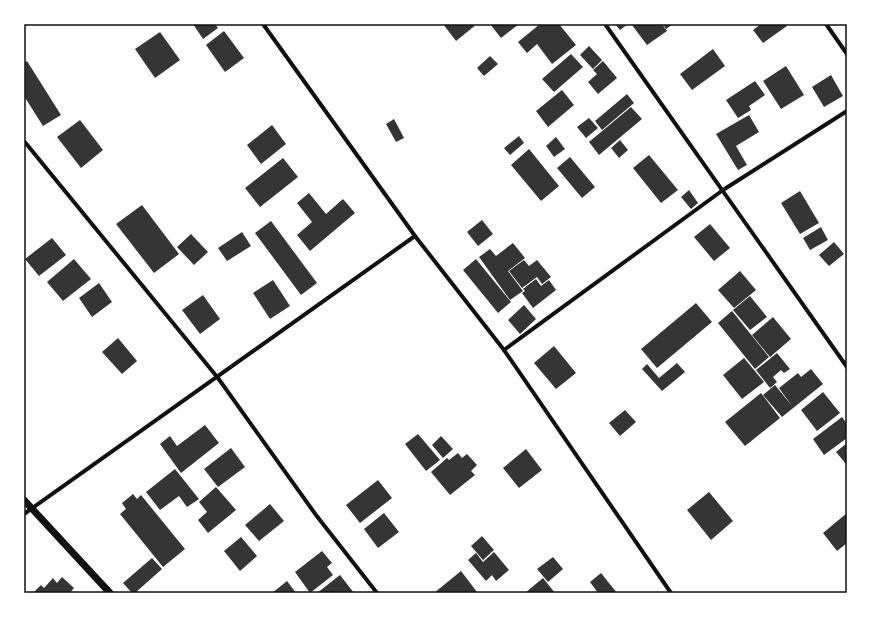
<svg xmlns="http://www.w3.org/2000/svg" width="871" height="617" viewBox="0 0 871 617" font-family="'Crimson Pro',serif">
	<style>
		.building { fill: #353535 }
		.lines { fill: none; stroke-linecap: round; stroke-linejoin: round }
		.minor { stroke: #111; stroke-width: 4 }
		.tertiary { stroke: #111; stroke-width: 7 }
		.neatline { fill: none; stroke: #111; stroke-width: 1.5 }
	</style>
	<rect width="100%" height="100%" fill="#fff"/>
	<!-- building -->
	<g class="building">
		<polygon points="193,24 215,24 218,28 203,39"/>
		<polygon points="443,24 477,24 456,41"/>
		<polygon points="490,24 519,24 501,38"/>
		<polygon points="540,24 559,24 576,45 552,64 537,44 527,53 518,42"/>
		<polygon points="615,24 628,24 620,30"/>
		<polygon points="634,24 662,24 667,31 647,45 632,25"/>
		<polygon points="663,24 673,24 666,29"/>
		<polygon points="761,24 786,24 787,26 763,43 753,30"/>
		<polygon points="224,31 244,58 225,72 206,45"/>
		<polygon points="160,32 180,60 155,78 135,49"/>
		<polygon points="589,46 602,60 593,69 580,55"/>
		<polygon points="713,49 725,66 692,90 680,74"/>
		<polygon points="571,54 583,67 554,92 542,79"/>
		<polygon points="490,56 498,64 484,76 477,68"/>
		<polygon points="27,61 61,115 43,126 24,96 24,63"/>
		<polygon points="603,61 617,78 598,94 588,82 597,74 593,70"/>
		<polygon points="786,66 804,95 781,109 763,81"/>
		<polygon points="831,75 843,96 824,107 812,87"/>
		<polygon points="755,81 765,95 749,106 751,110 738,118 726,100"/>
		<polygon points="562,90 574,105 548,127 536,111"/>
		<polygon points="627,94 634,103 602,130 595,121"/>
		<polygon points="631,107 642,119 599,155 589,142"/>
		<polygon points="749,115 759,132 736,146 747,165 738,170 716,134"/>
		<polygon points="589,118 598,128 586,138 577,127"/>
		<polygon points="394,119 404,138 396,142 386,124"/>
		<polygon points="80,120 103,150 81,168 57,137"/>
		<polygon points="272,125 286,144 261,164 247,145"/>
		<polygon points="519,136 524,143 510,155 504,148"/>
		<polygon points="556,137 565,149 554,157 546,146"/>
		<polygon points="620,140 628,150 619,158 611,148"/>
		<polygon points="529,149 559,186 541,201 511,165"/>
		<polygon points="649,155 678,190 661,203 633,168"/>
		<polygon points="570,157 595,187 582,198 557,168"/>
		<polygon points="283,158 298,177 260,207 245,188"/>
		<polygon points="689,190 698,203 691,209 681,197"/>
		<polygon points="800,191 819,223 800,234 781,203"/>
		<polygon points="309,193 326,214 343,199 355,213 310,251 297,235 312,222 297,203"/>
		<polygon points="142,205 179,254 154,273 116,224"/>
		<polygon points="482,220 493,234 478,246 467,232"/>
		<polygon points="271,221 317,283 301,295 255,233"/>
		<polygon points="710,224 730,248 714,261 694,237"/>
		<polygon points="821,227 828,240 810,250 803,238"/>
		<polygon points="242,232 251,246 227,261 218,248"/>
		<polygon points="191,234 208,252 194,265 177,247"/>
		<polygon points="52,238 66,255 39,276 25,259"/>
		<polygon points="834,242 844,254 829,266 819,255"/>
		<polygon points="513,243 525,258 508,271 523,291 510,300 479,257 490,249 496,256"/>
		<polygon points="74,259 91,279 63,301 47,282"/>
		<polygon points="476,259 511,302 498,313 463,270"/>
		<polygon points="524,260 529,266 537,260 551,277 542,284 537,277 522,288 509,271"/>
		<polygon points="740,271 756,290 734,308 718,290"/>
		<polygon points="536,279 541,286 549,280 556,290 533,308 522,293 525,291 523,289"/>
		<polygon points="273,280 290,306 270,319 253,293"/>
		<polygon points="99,283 112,302 92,317 79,298"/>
		<polygon points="203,295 220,319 200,334 182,310"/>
		<polygon points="750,296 767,317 750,330 733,310"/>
		<polygon points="696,303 712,322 657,368 641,349"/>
		<polygon points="524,305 536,319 520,334 508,320"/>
		<polygon points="732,311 769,357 755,369 718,323"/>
		<polygon points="773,317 791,339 770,357 752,335"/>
		<polygon points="118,338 137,361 122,374 102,352"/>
		<polygon points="554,346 576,373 556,389 534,363"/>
		<polygon points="777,353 790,369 784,373 781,370 773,377 777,382 770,388 756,370"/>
		<polygon points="744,358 764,382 742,399 723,375"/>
		<polygon points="677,363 685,372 662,391 642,369 647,364 659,378"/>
		<polygon points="811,369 823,384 782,417 763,395 775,385 792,406 779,388 798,373 801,377"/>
		<polygon points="823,392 840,413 817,431 801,410"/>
		<polygon points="761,393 780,418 745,446 725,422"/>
		<polygon points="625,410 636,422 620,436 609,423"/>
		<polygon points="842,417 847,424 847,438 824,455 813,439"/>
		<polygon points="205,425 219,443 181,473 160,444 170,436 177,446"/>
		<polygon points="418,434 440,460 426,471 405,444"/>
		<polygon points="441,436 453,449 443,458 432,445"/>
		<polygon points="847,443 847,463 846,464 836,452"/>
		<polygon points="231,448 245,467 218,487 204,469"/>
		<polygon points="526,449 542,470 519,488 503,468"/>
		<polygon points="458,453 462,458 467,454 477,465 471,471 475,475 450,495 431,472 447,458 449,460"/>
		<polygon points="175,469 199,499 187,507 179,496 160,510 146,492"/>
		<polygon points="378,480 392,498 360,523 346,505"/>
		<polygon points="216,487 236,510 208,533 198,520 207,512 199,502"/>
		<polygon points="709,492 733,521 711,540 687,510"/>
		<polygon points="133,494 137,499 141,495 185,549 163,567 120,514 126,509 122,503"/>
		<polygon points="270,504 284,521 259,541 245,525"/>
		<polygon points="384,513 399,532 378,548 364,529"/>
		<polygon points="847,513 847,543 837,551 823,533"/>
		<polygon points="482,536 494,550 483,560 471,546"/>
		<polygon points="241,537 257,556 240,571 224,551"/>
		<polygon points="322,551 332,563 327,567 333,575 310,593 295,572"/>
		<polygon points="494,552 509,570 496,581 492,575 486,581 468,560 476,553 483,562"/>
		<polygon points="553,557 563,569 548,582 537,569"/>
		<polygon points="152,558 162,569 135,593 132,593 123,583"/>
		<polygon points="461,571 477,592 434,593"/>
		<polygon points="601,573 617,593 598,593 590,582"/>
		<polygon points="340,575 354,593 317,593"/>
		<polygon points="62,577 74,588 70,593 33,593 41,585 44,588 53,578 57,583"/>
		<polygon points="543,578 555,593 525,593"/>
		<polygon points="287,581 296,593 272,593"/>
	</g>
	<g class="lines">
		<!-- minor -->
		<g class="minor">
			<polyline points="263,24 415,236 504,350 671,593"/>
			<polyline points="605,24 847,367"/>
			<polyline points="826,24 847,54"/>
			<polyline points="24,141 218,378 316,515 377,593"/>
			<polyline points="504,350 723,190 847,111"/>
			<polyline points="24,514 415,236"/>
		</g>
		<!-- tertiary -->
		<polyline class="tertiary" points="24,500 110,593"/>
	</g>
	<!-- border -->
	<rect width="871" height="617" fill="none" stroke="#ffffff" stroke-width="50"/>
	<rect x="25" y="25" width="821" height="567" class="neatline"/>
</svg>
